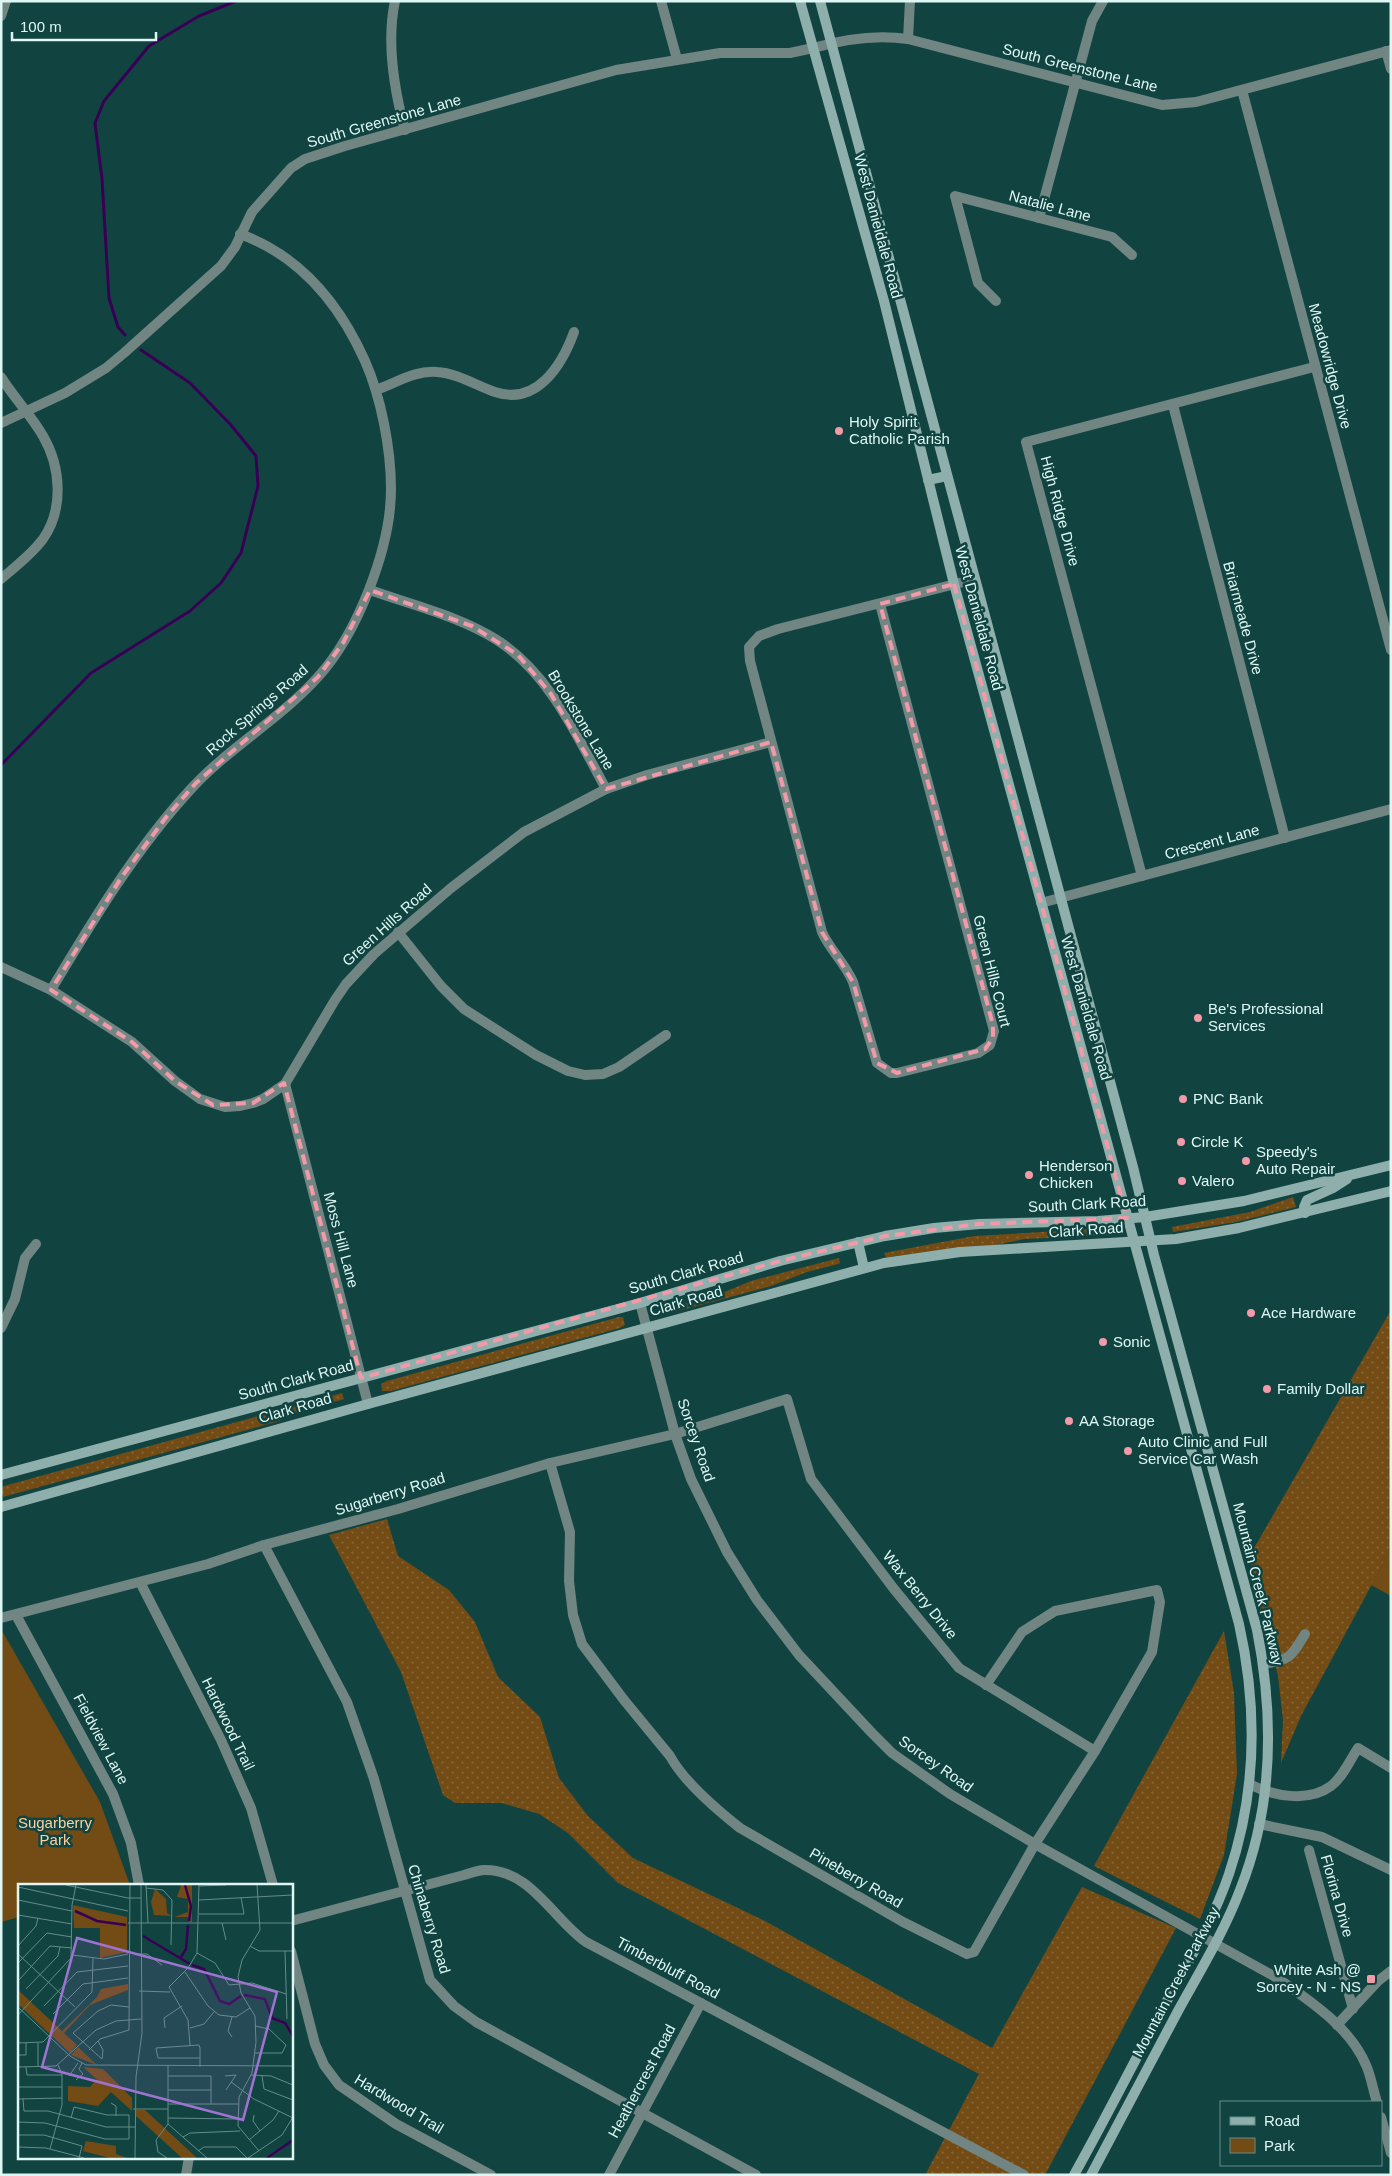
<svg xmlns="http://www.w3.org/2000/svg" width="1392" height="2176" viewBox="0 0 1392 2176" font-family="Arial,sans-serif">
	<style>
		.grass { fill: url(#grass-dots) }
		.park { fill: #734b15 }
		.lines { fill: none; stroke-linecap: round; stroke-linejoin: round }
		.stream { stroke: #380055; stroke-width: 3 }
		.minor { stroke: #718583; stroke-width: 10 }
		.tertiary { stroke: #718583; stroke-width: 10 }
		.secondary { stroke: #8eafac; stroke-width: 10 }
		.marked { fill: none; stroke: #f39aa9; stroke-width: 4; stroke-dasharray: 10 6; stroke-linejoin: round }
		.poi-dot { fill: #f39aa9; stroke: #114441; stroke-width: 2 }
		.labels { text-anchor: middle; stroke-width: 5; stroke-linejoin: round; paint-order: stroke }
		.street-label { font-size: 15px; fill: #def7f4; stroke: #114441 }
		.poi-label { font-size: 15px; fill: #def7f4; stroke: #114441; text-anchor: start }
		.park-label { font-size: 15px; fill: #fcd0a0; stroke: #114441 }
		.inset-river { fill: none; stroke: #380055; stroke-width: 2.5 }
		.inset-road { fill: none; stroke: #638c89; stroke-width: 1 }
		.view { fill: #9e73d2; fill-opacity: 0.15; stroke: #9e73d2; stroke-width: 2.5 }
		.inset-edge { fill: none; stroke: #def7f4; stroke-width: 2.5 }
	</style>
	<defs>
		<pattern id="grass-dots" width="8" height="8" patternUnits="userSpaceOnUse" patternTransform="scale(1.25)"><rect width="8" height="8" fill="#734b15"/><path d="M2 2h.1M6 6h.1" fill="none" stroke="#866638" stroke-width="1.8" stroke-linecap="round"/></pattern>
	</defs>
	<rect width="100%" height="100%" fill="#114441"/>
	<!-- grass -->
	<g class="grass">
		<polygon points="1293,1197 1296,1207 1236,1222 1173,1232 1172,1227 1250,1212"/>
		<polygon points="1111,1228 1111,1235 1024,1239 996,1245 957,1248 888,1257 886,1257 884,1253 974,1236"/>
		<polygon points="839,1258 840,1263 838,1264 807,1272 771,1286 663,1315 662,1310 720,1294 751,1281"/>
		<polygon points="1391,1310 1391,1549 1301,1716 1281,1763 1283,1720 1278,1676 1249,1557"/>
		<polygon points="619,1317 623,1317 625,1325 620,1328 391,1391 382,1391 381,1384 387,1381"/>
		<polygon points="342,1393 344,1399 341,1400 306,1409 276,1422 3,1497 1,1488 4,1486"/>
		<polygon points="387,1519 398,1556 449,1590 475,1622 498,1677 540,1717 559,1778 588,1816 633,1858 765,1921 992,2048 1082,1887 1176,1928 1045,2175 925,2175 979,2074 618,1883 568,1833 539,1814 502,1803 455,1803 443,1795 401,1672 329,1535"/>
		<polygon points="1224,1631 1234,1693 1237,1774 1224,1855 1200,1919 1094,1866"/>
	</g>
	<!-- park -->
	<g class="park">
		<polygon points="1391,1549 1391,1596 1371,1585"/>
		<polygon points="1,1629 100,1802 130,1885 19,1885 19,1917 1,1922"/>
	</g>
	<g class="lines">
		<!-- stream -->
		<g class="stream">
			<polyline points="125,335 118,327 109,298 102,179 95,123 104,101 149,46 199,16 236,1"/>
			<polyline points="1,765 91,673 190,611 221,583 241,553 258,486 256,456 231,425 190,383 141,350"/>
		</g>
		<!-- minor -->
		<g class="minor">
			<path d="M395,1C386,43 394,89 405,130"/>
			<polyline points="661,1 677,59"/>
			<polyline points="1,16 6,1"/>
			<polyline points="908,39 910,1"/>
			<path d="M813,48C844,39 875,34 908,39L1162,105L1196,102L1391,50"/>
			<polyline points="1386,51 1391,69"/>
			<polyline points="1242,90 1391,650"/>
			<polyline points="1039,218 1092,21 1103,1"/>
			<polyline points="996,301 978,283 955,196 1112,237 1132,255"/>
			<path d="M1,377C14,398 31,415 43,436C61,467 64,509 43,539C31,555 16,566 1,579"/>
			<path d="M376,390C396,383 415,370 437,372C457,373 477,386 495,392C537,406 562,365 574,332"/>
			<polyline points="1173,405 1285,838"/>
			<path d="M370,590C412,605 459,616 497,640C550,674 577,736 606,789"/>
			<path d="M880,604L994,1031L990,1045L978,1053L897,1073H891L877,1063L853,982C845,963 830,950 822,932L750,661L749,647L759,636L778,629L975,579"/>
			<polyline points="1142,876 1026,442 1314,367"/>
			<polyline points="1041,903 1391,809"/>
			<polyline points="398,932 441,986 464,1009 536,1055 568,1071 585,1075 603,1074 619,1067 666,1035"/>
			<polyline points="1,967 51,990 132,1042 175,1081 200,1099 225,1107 240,1106 253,1103 263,1099 285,1084 335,1000 346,984 374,954 451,888 524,832 606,789 647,775 771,742"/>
			<path d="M51,990C93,920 135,850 190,790C228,748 279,720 317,678C357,635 391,548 391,489C391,449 381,397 365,361C339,303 301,256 240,234"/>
			<polyline points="285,1084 368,1404"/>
			<path d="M640,1303L675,1434L691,1479L727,1552L757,1600L799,1655L872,1733L892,1753L950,1794L1035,1844L1279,1979C1311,2002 1350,2027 1366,2065C1371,2076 1373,2090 1377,2102"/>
			<polyline points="1,1328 15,1299 25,1258 36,1244"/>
			<path d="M550,1463L570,1532L569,1581L573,1615L582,1644L624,1700L670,1756C684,1782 716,1809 740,1828L903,1922L967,1954L974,1952L1035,1844L1095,1751L1152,1652L1160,1602L1157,1590L1055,1611L1022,1632L986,1685"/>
			<polyline points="264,1545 347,1702 374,1779 430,1980 454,2006 476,2022 756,2175"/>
			<polyline points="140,1582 221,1740 251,1808 273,1885"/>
			<polyline points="16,1615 113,1794 131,1843 139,1885"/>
			<polyline points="1,1618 208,1564 264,1545 398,1509 550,1463 675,1434 787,1399 811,1479 894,1589 959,1668 1095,1751"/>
			<path d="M1264,1664C1291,1659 1291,1657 1305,1634"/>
			<path d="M1249,1784C1273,1796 1308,1803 1331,1786C1343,1777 1350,1760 1358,1748L1391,1768"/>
			<polyline points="1259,1824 1322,1837 1391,1870"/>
			<polyline points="1309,1850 1353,2009"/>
			<path d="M291,1921L464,1875C470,1873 477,1871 483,1870C530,1868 553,1919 586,1942L1024,2175"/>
			<polyline points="291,1951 315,2044 324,2065 339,2085 396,2124 491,2175"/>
			<polyline points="1337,2025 1378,1981 1391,1971"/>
			<polyline points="1381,2117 1391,2153"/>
			<polyline points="186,2175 189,2157"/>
			<polyline points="609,2175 701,2003"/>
		</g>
		<!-- tertiary -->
		<polyline class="tertiary" points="1,423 65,393 106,368 124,353 221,266 235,247 252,212 291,168 305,159 345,146 616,70 720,53 790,53 813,48"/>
		<!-- secondary -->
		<g class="secondary">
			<path d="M800,1L884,301L954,584L1239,1624C1258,1709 1257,1791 1229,1874C1212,1924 1183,1971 1158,2017C1130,2070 1103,2123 1074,2175"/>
			<path d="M820,1L1133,1167L1154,1255L1257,1630C1274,1716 1273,1807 1240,1890C1224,1932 1200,1971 1178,2011C1149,2066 1120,2120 1091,2175"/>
			<polyline points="928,480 947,476"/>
			<polyline points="1305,1213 1304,1207 1307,1200 1333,1188 1347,1179"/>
			<polyline points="858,1242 864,1268"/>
			<polyline points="1,1475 640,1303 780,1261 885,1236 934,1228 979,1224 1098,1221 1145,1217 1244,1201 1391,1165"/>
			<polyline points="1,1507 368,1404 884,1263 960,1252 1176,1239 1239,1228 1391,1191"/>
		</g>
	</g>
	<!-- marked area -->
	<path class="marked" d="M954,584L1127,1218L979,1224L885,1236L780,1261L361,1378L284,1083L253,1103L213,1105L175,1081L132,1042L51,990L121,878L167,816L196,783L318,677L343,643L370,590L472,626L518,655L551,694L606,789L771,742L822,932L853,982L877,1063L897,1073L985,1049L993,1038V1025L880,604Z"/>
	<!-- markers -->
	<g class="poi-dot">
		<circle cx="839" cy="431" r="5"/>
		<circle cx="1198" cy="1018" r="5"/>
		<circle cx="1183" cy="1099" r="5"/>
		<circle cx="1181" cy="1142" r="5"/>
		<circle cx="1246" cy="1161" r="5"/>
		<circle cx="1029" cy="1175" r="5"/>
		<circle cx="1182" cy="1181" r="5"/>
		<circle cx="1251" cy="1313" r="5"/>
		<circle cx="1103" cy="1342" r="5"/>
		<circle cx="1267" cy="1389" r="5"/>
		<circle cx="1069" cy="1421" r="5"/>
		<circle cx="1128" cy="1451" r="5"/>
		<rect x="1366" y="1974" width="10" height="10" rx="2.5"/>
	</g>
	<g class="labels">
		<!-- street labels -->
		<g class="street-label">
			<text transform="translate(1080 68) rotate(14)" y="5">South Greenstone Lane</text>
			<text transform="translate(384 121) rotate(-16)" y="5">South Greenstone Lane</text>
			<text transform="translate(1050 206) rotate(15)" y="5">Natalie Lane</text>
			<text transform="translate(878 226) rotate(75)" y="5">West Danieldale Road</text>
			<text transform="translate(1330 366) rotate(75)" y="5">Meadowridge Drive</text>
			<text transform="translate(1060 511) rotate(75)" y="5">High Ridge Drive</text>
			<text transform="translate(979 618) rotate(75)" y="5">West Danieldale Road</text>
			<text transform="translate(1243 618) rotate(75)" y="5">Briarmeade Drive</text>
			<text transform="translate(257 710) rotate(-41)" y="5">Rock Springs Road</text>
			<text transform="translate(581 720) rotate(59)" y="5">Brookstone Lane</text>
			<text transform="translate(1212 842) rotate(-15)" y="5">Crescent Lane</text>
			<text transform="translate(387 925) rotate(-42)" y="5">Green Hills Road</text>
			<text transform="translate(992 971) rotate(76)" y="5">Green Hills Court</text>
			<text transform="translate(1086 1008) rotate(74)" y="5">West Danieldale Road</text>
			<text transform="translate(1087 1204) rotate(-3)" y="5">South Clark Road</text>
			<text transform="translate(1086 1230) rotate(-4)" y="5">Clark Road</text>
			<text transform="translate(341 1240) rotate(75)" y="5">Moss Hill Lane</text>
			<text transform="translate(686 1273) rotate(-16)" y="5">South Clark Road</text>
			<text transform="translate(686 1301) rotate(-16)" y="5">Clark Road</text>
			<text transform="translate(296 1380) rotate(-15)" y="5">South Clark Road</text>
			<text transform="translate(295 1408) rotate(-16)" y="5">Clark Road</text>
			<text transform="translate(696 1440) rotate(71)" y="5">Sorcey Road</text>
			<text transform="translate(390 1494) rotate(-17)" y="5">Sugarberry Road</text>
			<text transform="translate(1258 1584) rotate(76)" y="5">Mountain Creek Parkway</text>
			<text transform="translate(920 1595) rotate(51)" y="5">Wax Berry Drive</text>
			<text transform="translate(228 1724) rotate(64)" y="5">Hardwood Trail</text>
			<text transform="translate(101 1739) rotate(62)" y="5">Fieldview Lane</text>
			<text transform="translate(936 1764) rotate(35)" y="5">Sorcey Road</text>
			<text transform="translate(856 1878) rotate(30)" y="5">Pineberry Road</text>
			<text transform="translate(1337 1896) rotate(74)" y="5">Florina Drive</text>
			<text transform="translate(429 1919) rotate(73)" y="5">Chinaberry Road</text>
			<text transform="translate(668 1968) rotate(28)" y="5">Timberbluff Road</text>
			<text transform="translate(1176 1982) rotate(-62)" y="5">Mountain Creek Parkway</text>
			<text transform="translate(642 2081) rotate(-62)" y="5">Heathercrest Road</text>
			<text transform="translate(399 2104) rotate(31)" y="5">Hardwood Trail</text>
		</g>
		<!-- poi labels -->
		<g class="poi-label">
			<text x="849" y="427">Holy Spirit<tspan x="849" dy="17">Catholic Parish</tspan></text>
			<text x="1208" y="1014">Be's Professional<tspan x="1208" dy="17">Services</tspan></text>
			<text x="1193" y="1104">PNC Bank</text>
			<text x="1191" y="1147">Circle K</text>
			<text x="1256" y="1157">Speedy's<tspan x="1256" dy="17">Auto Repair</tspan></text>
			<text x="1039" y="1171">Henderson<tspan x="1039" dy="17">Chicken</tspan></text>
			<text x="1192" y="1186">Valero</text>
			<text x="1261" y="1318">Ace Hardware</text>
			<text x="1113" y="1347">Sonic</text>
			<text x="1277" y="1394">Family Dollar</text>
			<text x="1079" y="1426">AA Storage</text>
			<text x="1138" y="1447">Auto Clinic and Full<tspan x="1138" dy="17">Service Car Wash</tspan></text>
			<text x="1361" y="1975" text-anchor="end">White Ash @<tspan x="1361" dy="17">Sorcey - N - NS</tspan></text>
		</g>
		<!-- park labels -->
		<g class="park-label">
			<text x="55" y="1828">Sugarberry<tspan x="55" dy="17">Park</tspan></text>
		</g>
	</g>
	<!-- overview -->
	<g transform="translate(18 1884)">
		<rect width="275" height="275" fill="#114441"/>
		<path d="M110,100V106L72,121L46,149L59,161L52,169L0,120V106L44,147L79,113L83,105ZM60,163L79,181L53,171ZM65,183L85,185L114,214V227ZM118,226H127L179,274H164L118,232Z" fill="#734b15"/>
		<path d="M68,257L98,262V270L109,274H92L65,267Z" fill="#734b15"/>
		<path d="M163,1H174V38H171L170,33H156L170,28V15L159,13ZM137,5L148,15L149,29L154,32L136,31L133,18ZM55,21L109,33V68L82,74V44H56ZM79,195L93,208L80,222L50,217V202L72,203Z" fill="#734b15"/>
		<path class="inset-river" d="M167,1L173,22L171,37M57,27L79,37L108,41M125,52L172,80M163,73L168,65L170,41M174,81L186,85L202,117L211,120L223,112M226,111L247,115L254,134L267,139L275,152M249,274L275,256"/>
		<path class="inset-road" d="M48,1L110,14H123M128,1L130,39M239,1L242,46L224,76L220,93L223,109L237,132L238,158L234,189L221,213L220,242L241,267M181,2L208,1M0,3L110,27M128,4L145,6L154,16L153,61M0,16L54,27M181,16L275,11M181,30H226L223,13M0,31L54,40M110,39H275M204,39L208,56M0,62L18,42L20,34M232,62L241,67H275M267,67L269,135M179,69L197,79L211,101L234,99L268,110M0,70L57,123M120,70H129L144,81M54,71L86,75L110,70M0,79L29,49L54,53M167,88L190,122L201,131L218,133L232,124M0,97L32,62L54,64M8,105L40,72L42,63M121,107L152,108M26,122L59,88L110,82M0,123L52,172L68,181L275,182M35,130L65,100L110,94M0,131L53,74L54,21L58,1M214,133L210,147L214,153M237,142L251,145L268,161L264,169H237M147,144L146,134L164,122M172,144L186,140L196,128M80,157L85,166L84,175L55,149L80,127L93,121L111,123M0,159L25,158L74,108L75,74M172,161L170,136L151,103L170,84L179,69L181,1M71,166L82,155L111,146L112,1M0,171H8V159M150,182V240M0,183L38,182L78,146L98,137L123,135M8,183L9,191H44M20,183V159M182,183V164L181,161L138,164L140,174H182M233,191L253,192L275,201M51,192L60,179M150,192H193V220M207,192L218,191L208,206M244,192L246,205L275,216M58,196L65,190L61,185L64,179M213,198L236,215L275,234M0,203H44M150,206H193M0,215L44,214M5,215L6,227H30L88,243H117M93,219L98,222V232M150,220H220M115,225H150M236,231L235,237L242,247M150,234L220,235M0,238L27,239L87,255H111V231H89L56,223L53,234M150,240L189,274M0,251H26L64,262L61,274M165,253L172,249L222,247M231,256L255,236L261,227M0,263L28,264L66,274M32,265L44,221V190L40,181M180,267L186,263H218L229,274M117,274L118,193L124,149L123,1M149,274L140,268L138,256L150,240M230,274L264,251L275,233"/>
		<path class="view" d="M59,54L259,108L225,236L24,183Z"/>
		<rect width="275" height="275" class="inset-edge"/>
	</g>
	<!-- border -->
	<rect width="1392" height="2176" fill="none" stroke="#def7f4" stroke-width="5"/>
	<!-- legend -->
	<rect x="1220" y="2101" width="162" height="65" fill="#114441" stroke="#638c89"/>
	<rect x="1230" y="2117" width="25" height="8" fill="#8eafac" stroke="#638c89"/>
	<text x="1264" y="2126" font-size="15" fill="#def7f4">Road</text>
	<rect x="1230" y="2138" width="25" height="15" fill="#734b15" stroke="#638c89"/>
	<text x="1264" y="2151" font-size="15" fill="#def7f4">Park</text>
	<!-- scale -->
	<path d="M12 32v8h144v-8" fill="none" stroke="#def7f4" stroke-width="2.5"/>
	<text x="20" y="32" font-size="15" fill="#def7f4" stroke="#114441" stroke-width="4" paint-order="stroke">100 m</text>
</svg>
